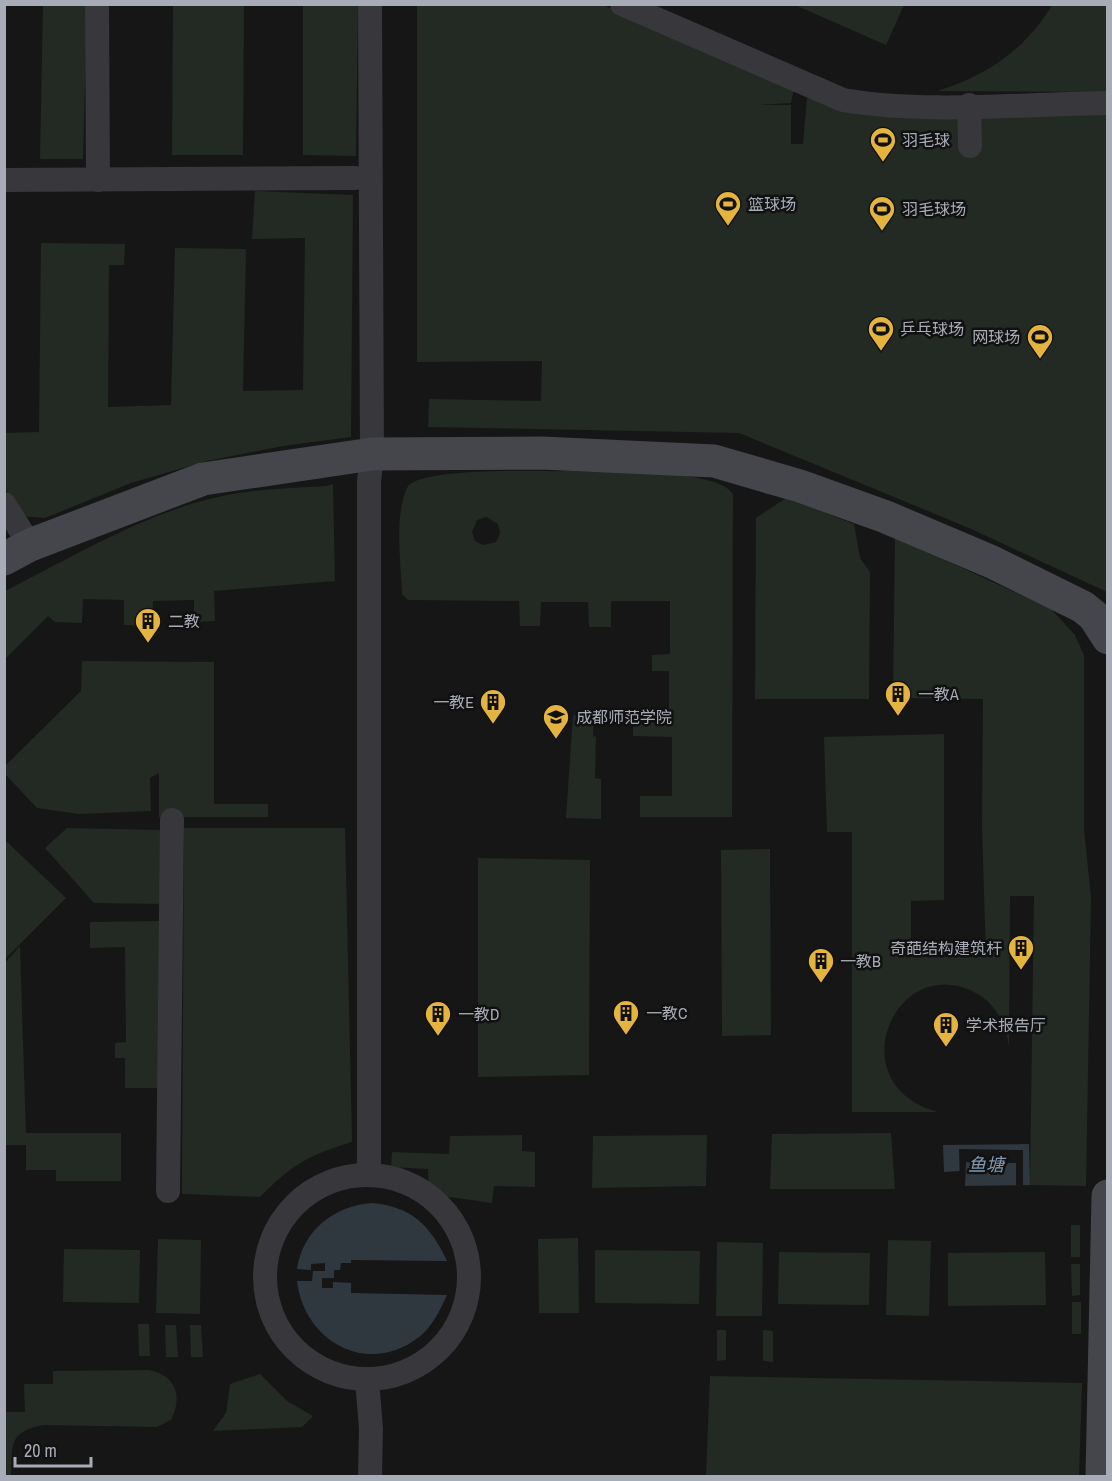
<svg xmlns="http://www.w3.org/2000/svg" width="1112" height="1481" viewBox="0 0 1112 1481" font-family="'Archivo Narrow','Noto Sans SC',sans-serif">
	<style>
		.green { fill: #222a23; fill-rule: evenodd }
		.water { fill: #30383f }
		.pier { fill: #161617 }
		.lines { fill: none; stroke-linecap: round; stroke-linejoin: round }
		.street { stroke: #37373c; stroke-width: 24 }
		.secondary { stroke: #45464c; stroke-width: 33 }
		.labels { text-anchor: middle; stroke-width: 5; stroke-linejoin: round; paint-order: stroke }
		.poi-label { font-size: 16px; fill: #a8acb6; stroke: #111112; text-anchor: start }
		.water-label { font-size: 18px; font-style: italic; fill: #8298af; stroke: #111112 }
	</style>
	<rect width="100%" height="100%" fill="#161617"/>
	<!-- green -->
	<g class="green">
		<polygon points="43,5 87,5 83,159 40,159"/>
		<polygon points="173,5 244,5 243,155 172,155"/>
		<polygon points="303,5 358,5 356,156 303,155"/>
		<polygon points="417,5 603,5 794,89 791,103 759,105 791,105 791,144 803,144 807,98 976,110 1107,111 1107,592 969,528 739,433 428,427 429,399 541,401 542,361 417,362"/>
		<polygon points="795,5 904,5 886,45"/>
		<path d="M1052,5H1107V92L937,91C985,77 1026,49 1052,5Z"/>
		<polygon points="255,191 353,195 351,437 283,446 207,461 131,483 45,518 20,516 5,487 4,433 39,432 41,243 125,244 124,265 109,265 108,407 171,405 175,248 246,249 243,391 303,390 305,238 252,239"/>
		<path d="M570,471C602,472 717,468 733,494L732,817H640V796H672V737L633,736V713H669V671H652V655L670,654V601H611V627H589L588,602H541L540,626H520L519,601L408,600L402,594C401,564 394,515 407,488C417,466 544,472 570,471ZM486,517L498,524L500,533L496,542L483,545L475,541L472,532L477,520Z"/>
		<path d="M333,484L335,581L214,591L215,621L194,622V600L153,601L152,626L124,625V600L83,599L82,623L55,622L48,616L5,659V591C68,559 150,511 218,497C254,489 290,488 327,486Z"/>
		<polygon points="786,498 854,524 860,558 870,572 869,699 755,699 756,518"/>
		<path d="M895,537L1051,609L1075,635L1084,655V829L1091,897L1086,1186L1030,1185L1034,896H1010L1009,1046C1005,1022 995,1002 972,991C893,954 839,1086 938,1112H852V832H827L824,737L944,734V900L911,901V957H986L982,827L983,699L893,698Z"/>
		<polygon points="82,661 214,662 214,804 268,804 268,817 159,817 159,773 150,778 151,811 79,814 37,808 5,774 5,766 81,691"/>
		<polygon points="573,715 594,716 593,736 596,737 595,778 601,779 601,819 566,818"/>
		<polygon points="67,828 163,830 162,904 94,903 45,848"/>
		<path d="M184,828H345L352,1142C307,1156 293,1164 260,1197L182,1194Z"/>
		<polygon points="5,840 66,898 5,959"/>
		<polygon points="770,849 771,1035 722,1036 721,850"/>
		<polygon points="478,858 590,860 589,1075 478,1077"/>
		<polygon points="159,921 160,1088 125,1088 125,1058 115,1058 115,1043 126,1042 125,947 90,948 90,922"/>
		<polygon points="20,946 26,1135 26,1133 121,1133 121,1181 56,1181 56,1170 26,1170 26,1145 5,1145 5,963"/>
		<polygon points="891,1133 895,1189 770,1189 772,1134"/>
		<polygon points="522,1135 522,1151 535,1152 535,1187 494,1186 492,1203 429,1194 428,1169 391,1167 392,1152 449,1154 450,1136"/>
		<polygon points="707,1135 706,1186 592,1188 593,1136"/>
		<rect x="1071" y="1225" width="9" height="32"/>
		<polygon points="578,1238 579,1313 539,1313 538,1239"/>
		<polygon points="158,1239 201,1240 200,1314 156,1313"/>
		<polygon points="888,1240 931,1241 929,1316 886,1315"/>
		<polygon points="717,1242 763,1243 762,1316 716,1316"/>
		<polygon points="64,1249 140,1250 139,1303 63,1302"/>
		<polygon points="595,1250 700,1251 699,1304 595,1303"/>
		<polygon points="779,1252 870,1253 869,1305 778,1304"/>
		<polygon points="1045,1252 1046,1305 948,1306 948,1253"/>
		<polygon points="1071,1264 1080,1264 1080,1295 1072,1296"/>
		<rect x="1072" y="1302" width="9" height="32"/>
		<polygon points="138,1324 149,1324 150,1356 139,1356"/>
		<polygon points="165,1325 176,1325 178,1357 166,1357"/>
		<polygon points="190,1325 201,1325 203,1357 191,1357"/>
		<polygon points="717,1330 726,1330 726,1360 717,1361"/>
		<polygon points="763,1330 773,1331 773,1362 763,1361"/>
		<path d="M149,1370C176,1375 183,1397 171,1420L157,1427L44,1425C8,1431 12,1446 11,1476H5V1412H25L24,1384H53V1371Z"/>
		<polygon points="260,1374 287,1401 313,1416 302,1427 213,1431 226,1413 230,1384"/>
		<polygon points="710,1376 1082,1383 1079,1476 706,1476"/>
	</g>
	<!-- water -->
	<g class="water">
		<polygon points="1029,1144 1030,1185 960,1186 960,1171 944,1172 943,1145"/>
		<path d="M372,1203C411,1206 431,1226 447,1261L351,1260V1263H341L340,1270H334V1278H322V1288H333V1282L351,1283V1293L447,1295C440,1310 433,1326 419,1337C368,1377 304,1342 297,1281H312L313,1271H325V1263L311,1264V1270L297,1269C303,1230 334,1206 372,1203Z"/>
	</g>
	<!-- pier -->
	<polygon class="pier" points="959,1149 1023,1150 1023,1185 1016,1185 1016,1163 966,1162 965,1186 960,1186"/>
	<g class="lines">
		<!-- street -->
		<g class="street">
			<polyline points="97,4 98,180"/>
			<path d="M622,4L843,100C925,114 1023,104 1108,103"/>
			<polyline points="969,105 970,146"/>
			<polyline points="4,180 355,178"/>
			<polyline points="4,504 30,545"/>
			<polyline points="369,1174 369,482 372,454 370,4"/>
			<circle cx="367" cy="1277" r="102"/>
			<polyline points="168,1191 172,820"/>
			<polyline points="367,1379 371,1429 370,1476"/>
		</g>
		<!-- secondary -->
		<g class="secondary">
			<polyline points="4,559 30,545 203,479 372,454 542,453 714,461 800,486 886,517 992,562 1083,607 1094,616 1108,638"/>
			<polyline points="1102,1476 1108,1196"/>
		</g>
	</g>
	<!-- icons -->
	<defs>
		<g id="stadium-pin" transform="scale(1.35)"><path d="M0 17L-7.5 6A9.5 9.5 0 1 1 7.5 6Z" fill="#e5b43f" stroke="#111112"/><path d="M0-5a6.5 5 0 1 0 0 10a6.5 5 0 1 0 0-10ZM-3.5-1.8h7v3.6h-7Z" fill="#111"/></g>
		<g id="building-pin" transform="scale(1.35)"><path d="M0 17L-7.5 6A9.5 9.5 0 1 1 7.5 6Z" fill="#e5b43f" stroke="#111112"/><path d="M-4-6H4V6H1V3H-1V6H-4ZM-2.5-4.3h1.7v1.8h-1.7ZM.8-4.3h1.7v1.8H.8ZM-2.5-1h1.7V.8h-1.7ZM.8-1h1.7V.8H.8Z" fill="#111"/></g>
		<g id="university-pin" transform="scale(1.35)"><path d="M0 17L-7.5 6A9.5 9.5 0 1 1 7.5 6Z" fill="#e5b43f" stroke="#111112"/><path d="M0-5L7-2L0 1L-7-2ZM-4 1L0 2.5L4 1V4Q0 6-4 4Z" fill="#111"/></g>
	</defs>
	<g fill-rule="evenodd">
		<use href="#stadium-pin" x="883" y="140"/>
		<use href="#stadium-pin" x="728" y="204"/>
		<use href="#stadium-pin" x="882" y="209"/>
		<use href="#stadium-pin" x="881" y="329"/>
		<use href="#stadium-pin" x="1040" y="337"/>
		<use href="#building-pin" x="148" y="621"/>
		<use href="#building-pin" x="898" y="694"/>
		<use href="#building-pin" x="493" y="702"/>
		<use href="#university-pin" x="556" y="717"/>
		<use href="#building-pin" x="1021" y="948"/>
		<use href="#building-pin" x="821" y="961"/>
		<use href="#building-pin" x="626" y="1013"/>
		<use href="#building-pin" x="438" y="1014"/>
		<use href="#building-pin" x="946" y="1025"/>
	</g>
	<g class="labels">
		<!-- poi labels -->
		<g class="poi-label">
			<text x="902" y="146">羽毛球</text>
			<text x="748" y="210">篮球场</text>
			<text x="902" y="215">羽毛球场</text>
			<text x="900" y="335">乒乓球场</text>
			<text x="1020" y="343" text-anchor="end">网球场</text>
			<text x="168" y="627">二教</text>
			<text x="918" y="700">一教A</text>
			<text x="474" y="708" text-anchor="end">一教E</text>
			<text x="576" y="723">成都师范学院</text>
			<text x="1002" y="954" text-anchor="end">奇葩结构建筑杆</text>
			<text x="840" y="967">一教B</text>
			<text x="646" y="1019">一教C</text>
			<text x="458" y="1020">一教D</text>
			<text x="966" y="1031">学术报告厅</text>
		</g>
		<!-- water labels -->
		<g class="water-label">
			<text x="986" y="1171">鱼塘</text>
		</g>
	</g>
	<!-- border -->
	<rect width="1112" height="1481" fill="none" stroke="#a8acb6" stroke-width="12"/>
	<!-- scale -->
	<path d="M15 1457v9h76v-9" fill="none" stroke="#a8acb6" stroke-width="3"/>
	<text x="24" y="1457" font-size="18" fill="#a8acb6" stroke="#111112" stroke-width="4.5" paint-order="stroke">20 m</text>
</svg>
